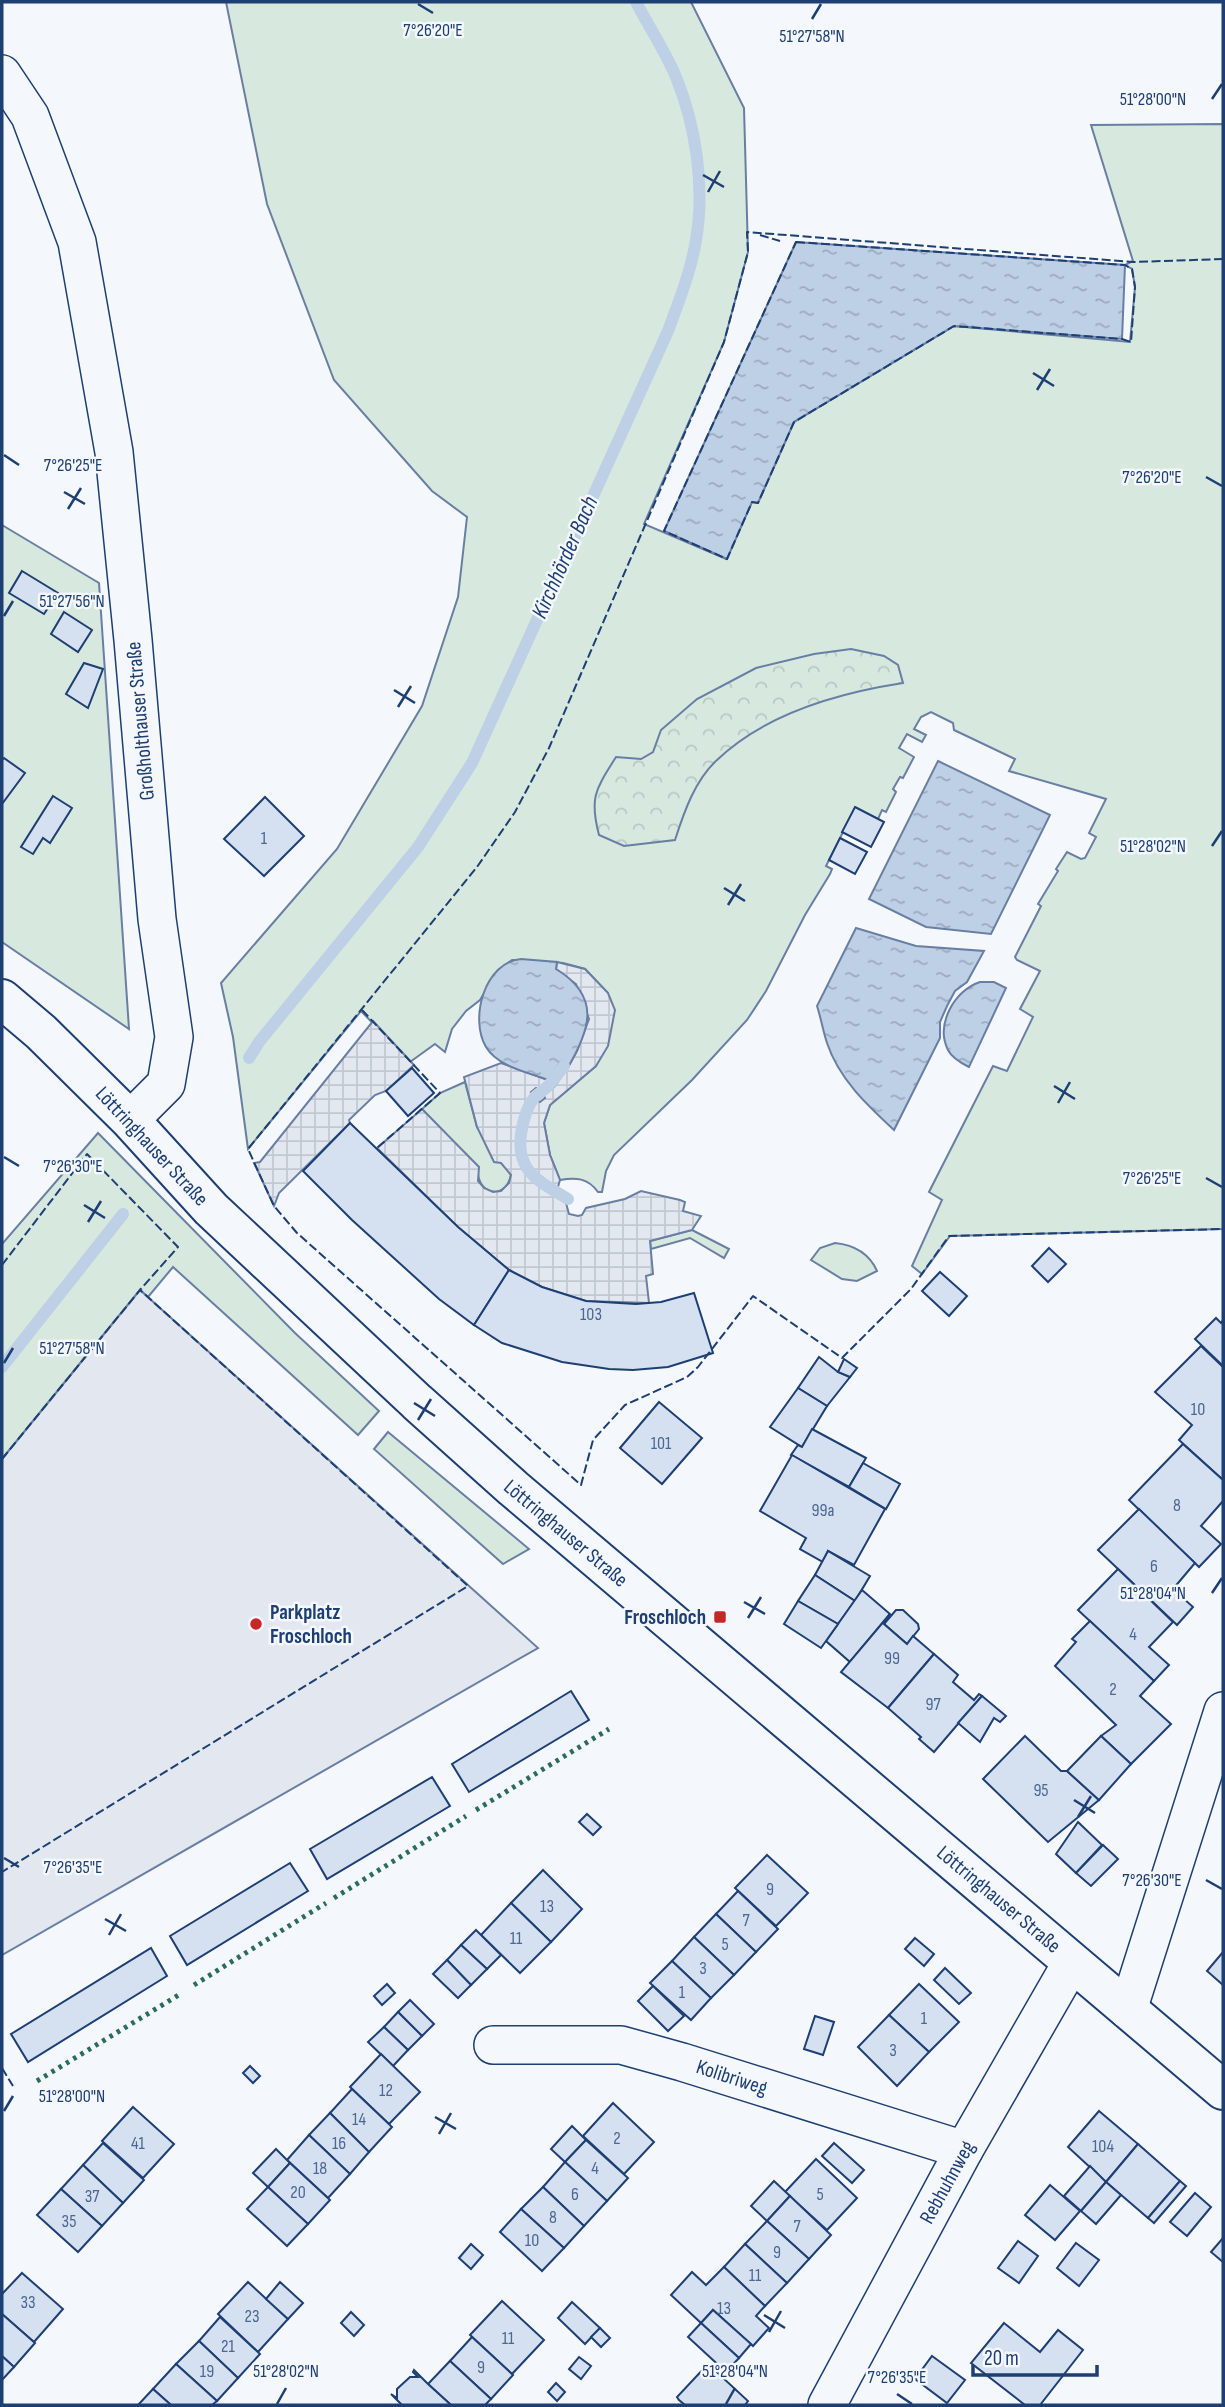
<svg xmlns="http://www.w3.org/2000/svg" width="1225" height="2407" viewBox="0 0 1225 2407" font-family="'Sofia Sans Condensed',sans-serif">
	<style>
		.green { fill: #d7e8df; stroke: #687fa3; stroke-width: 2 }
		.park { fill: url(#park-crowns); stroke: #687fa3; stroke-width: 2 }
		.parking { fill: #e3e8f0; stroke: #687fa3; stroke-width: 2 }
		.plaza { fill: url(#plaza-grid); stroke: #687fa3; stroke-width: 2 }
		.water { fill: url(#water-ripples); stroke: #687fa3; stroke-width: 2 }
		.lines { fill: none; stroke-linecap: round; stroke-linejoin: round }
		.stream { stroke: #bed0e5; stroke-width: 12 }
		.building { fill: #d5e0f0; stroke: #1d3f73; stroke-width: 2 }
		.street-casing { stroke: #1d3f73; stroke-width: 40 }
		.secondary-casing { stroke: #1d3f73; stroke-width: 42 }
		.street { stroke: #f4f7fb; stroke-width: 37 }
		.secondary { stroke: #f4f7fb; stroke-width: 38 }
		.hedge { stroke: #2c6c60; stroke-width: 5; stroke-dasharray: 3.5 5; stroke-linecap: butt }
		.fence { stroke: #1d3f73; stroke-width: 2; stroke-dasharray: 9 3.5; stroke-linecap: butt }
		.ticks { fill: none; stroke: #1d3f73; stroke-width: 2.5 }
		.poi-dot { fill: #c62828; stroke: #f4f7fb; stroke-width: 2.5 }
		.labels { text-anchor: middle; stroke-width: 5; stroke-linejoin: round; paint-order: stroke }
		.number-label { font-size: 18px; fill: #4b6792 }
		.street-label { font-size: 21px; fill: #1d3f73; stroke: #f4f7fb }
		.poi-label { font-size: 21px; font-weight: bold; fill: #1d3f73; stroke: #f4f7fb; text-anchor: start }
		.water-label { font-size: 23px; font-style: italic; fill: #1d3f73; stroke: #f4f7fb }
		.ticks-label { font-size: 18px; text-anchor: middle; fill: #1d3f73; stroke: #f4f7fb; stroke-width: 5; stroke-linejoin: round; paint-order: stroke }
	</style>
	<defs>
		<pattern id="park-crowns" width="20" height="18" patternUnits="userSpaceOnUse" patternTransform="scale(1.75)"><rect width="20" height="18" fill="#d7e8df"/><path d="M2 6a3 3 0 1 1 6 0M12 15a3 3 0 1 1 6 0" fill="none" stroke="#b8c8c3"/></pattern>
		<pattern id="plaza-grid" width="8" height="8" patternUnits="userSpaceOnUse" patternTransform="scale(1.75)"><rect width="8" height="8" fill="#e3e8f0"/><path d="M0 4h8M4 0v8" fill="none" stroke="#c2c8d1"/></pattern>
		<pattern id="water-ripples" width="26" height="14" patternUnits="userSpaceOnUse" patternTransform="scale(1.75)"><rect width="26" height="14" fill="#bed0e5"/><path d="M2 4q2-2 4 0t4 0M15 11q2-2 4 0t4 0" fill="none" stroke="#9aaabe"/></pattern>
	</defs>
	<rect width="100%" height="100%" fill="#f4f7fb"/>
	<!-- green -->
	<g class="green">
		<path d="M226,2H691L744,108L748,252L724,342L644,524L726,559L752,502H758L794,422L954,326L1130,342L1135,287L1132,269L1125,265L1133,261L1091,125L1223,124V1229L950,1236L922,1274L912,1266L942,1200L929,1192L993,1066L1007,1071L1033,1017L1020,1009L1040,971L1017,960L1015,957L1041,906L1038,904L1058,871L1056,869L1067,852L1081,859L1085,858L1096,837L1089,833L1106,799L1009,771L1015,759L954,730L953,723L931,712L921,717L914,729L926,735L922,742L907,734L899,748L914,757L903,778L900,777L893,789L896,792L886,812L882,810L878,819L855,808L826,866L832,869L830,874L805,915L766,991L747,1020L692,1080L614,1155L606,1171L602,1192H598C588,1178 576,1177 560,1180L550,1155L544,1123L550,1105L596,1066L608,993L585,969L563,963L512,960L498,970L480,1000L466,1011L452,1029L445,1052L435,1044L410,1062L361,1011L248,1149L233,1037L221,983L337,849L422,706L458,597L467,517L432,491L334,380L267,204Z"/>
		<polygon points="2,525 99,583 129,1029 2,942"/>
		<path d="M465,1082L477,1127L511,1175C505,1202 475,1194 478,1167L422,1109L440,1093Z"/>
		<polygon points="98,1133 295,1333 379,1411 358,1435 173,1267 148,1297 140,1290 2,1459 2,1244"/>
		<polygon points="692,1230 729,1249 724,1258 690,1238 651,1249 650,1241"/>
		<path d="M835,1243C855,1245 869,1253 877,1271L857,1281L842,1279L811,1260L820,1248Z"/>
		<polygon points="388,1432 529,1549 503,1564 374,1449"/>
	</g>
	<!-- park -->
	<path class="park" d="M851,649L884,656L898,665L903,683C838,693 766,713 717,760C695,780 684,812 675,840L624,846L599,835C589,797 596,789 616,757L641,759L653,752L661,730L697,699L756,668L814,654Z"/>
	<!-- parking -->
	<polygon class="parking" points="140,1290 538,1648 2,1955 2,1459"/>
	<!-- plaza -->
	<g class="plaza">
		<polygon points="557,962 585,969 608,993 615,1010 608,1046 596,1066 550,1105 544,1123 550,1155 560,1180 557,1190 531,1169 521,1151 526,1122 531,1107 536,1099 540,1102 545,1098 543,1094 554,1087 567,1069 577,1051 589,1019 576,984 556,969"/>
		<polygon points="373,1021 414,1065 386,1091 375,1095 349,1120 350,1123 279,1193 274,1206 254,1163 260,1162"/>
		<polygon points="501,1063 548,1080 538,1089 536,1088 531,1092 534,1095 524,1113 520,1127 517,1154 523,1169 543,1188 560,1196 566,1203 569,1214 578,1216 582,1215 586,1208 625,1199 641,1191 680,1200 685,1202 683,1211 701,1216 692,1230 650,1241 653,1274 646,1276 649,1303 586,1301 542,1287 509,1270 458,1227 377,1148 422,1109 479,1167 478,1181 484,1188 493,1192 501,1191 509,1183 511,1175 501,1163 494,1162 477,1127 464,1077"/>
	</g>
	<!-- water -->
	<g class="water">
		<polygon points="796,242 1125,265 1122,339 954,326 794,422 758,503 752,502 727,559 664,531"/>
		<polygon points="938,761 1050,815 991,934 926,927 869,899"/>
		<path d="M856,928L916,946L984,951L967,982L955,991L947,1006L940,1022V1038L894,1130C867,1105 839,1079 827,1043C823,1031 821,1018 817,1006Z"/>
		<path d="M521,959L557,962L556,969C602,997 590,1030 567,1069L559,1064L548,1080C528,1072 498,1067 486,1047C469,1018 485,962 521,959Z"/>
		<path d="M980,982H994L1006,988L969,1067C961,1063 952,1058 948,1050C935,1024 955,990 980,982Z"/>
	</g>
	<g class="lines">
		<!-- stream -->
		<g class="stream">
			<path d="M249,1058L259,1042L418,847L472,763L668,331C679,301 691,271 696,240C705,187 696,126 676,77C665,51 649,27 636,2"/>
			<path d="M564,1066C558,1073 553,1081 547,1087C543,1091 537,1094 534,1098C526,1108 523,1121 521,1134C516,1172 539,1181 568,1199"/>
			<polyline points="2,1367 123,1214"/>
		</g>
	</g>
	<!-- building -->
	<g class="building">
		<polygon points="22,571 58,593 44,614 9,593"/>
		<polygon points="64,612 92,630 78,652 51,634"/>
		<polygon points="84,663 103,669 88,708 66,694"/>
		<polygon points="4,758 25,773 2,804 2,760"/>
		<polygon points="53,796 72,808 50,843 43,838 33,854 21,847"/>
		<polygon points="265,797 304,836 264,876 224,839"/>
		<polygon points="855,807 884,822 871,847 842,832"/>
		<polygon points="840,838 867,852 855,874 829,860"/>
		<polygon points="412,1068 434,1093 408,1116 386,1091"/>
		<polygon points="350,1123 458,1227 509,1270 474,1325 439,1299 352,1220 303,1171"/>
		<polygon points="1049,1248 1066,1264 1048,1282 1032,1266"/>
		<polygon points="509,1270 542,1287 586,1301 636,1304 661,1302 694,1293 713,1353 668,1367 633,1370 609,1369 562,1362 502,1343 474,1325"/>
		<polygon points="940,1272 967,1296 949,1316 922,1291"/>
		<polygon points="1216,1318 1221,1323 1223,1320 1223,1366 1195,1339"/>
		<polygon points="1201,1346 1223,1367 1223,1480 1179,1440 1192,1425 1155,1392"/>
		<polygon points="819,1357 838,1372 850,1377 827,1406 798,1388"/>
		<polygon points="844,1359 857,1368 850,1377 838,1372"/>
		<polygon points="798,1388 827,1406 802,1447 770,1427"/>
		<polygon points="659,1402 702,1438 662,1484 620,1448"/>
		<polygon points="812,1429 866,1458 849,1487 791,1455 798,1445 802,1447"/>
		<polygon points="1183,1444 1223,1480 1223,1501 1201,1526 1221,1544 1199,1567 1129,1500"/>
		<polygon points="792,1455 885,1509 854,1565 828,1551 823,1562 800,1549 806,1538 760,1511"/>
		<polygon points="863,1463 900,1484 886,1509 849,1487"/>
		<polygon points="1139,1509 1195,1563 1173,1589 1193,1607 1177,1625 1098,1550"/>
		<polygon points="828,1551 870,1576 855,1601 815,1575"/>
		<polygon points="1118,1569 1173,1622 1149,1647 1169,1665 1154,1681 1078,1610"/>
		<polygon points="815,1575 855,1601 838,1624 798,1601"/>
		<polygon points="862,1590 890,1614 850,1662 826,1641"/>
		<polygon points="798,1601 838,1624 821,1648 784,1624"/>
		<polygon points="896,1610 903,1610 918,1624 919,1629 907,1644 884,1624"/>
		<polygon points="890,1614 884,1624 907,1644 913,1636 934,1654 888,1708 841,1672"/>
		<polygon points="1090,1621 1154,1681 1140,1696 1171,1724 1131,1764 1101,1736 1116,1725 1055,1666 1076,1642 1072,1639"/>
		<polygon points="934,1654 958,1675 953,1682 974,1700 979,1694 982,1696 934,1752 919,1739 921,1737 888,1708"/>
		<polygon points="571,1691 589,1720 469,1792 452,1764"/>
		<polygon points="982,1696 1006,1716 1000,1722 994,1718 980,1742 958,1723"/>
		<polygon points="1025,1736 1061,1771 1067,1771 1099,1800 1048,1842 983,1779"/>
		<polygon points="1101,1736 1131,1764 1099,1800 1067,1771"/>
		<polygon points="432,1777 450,1806 327,1879 310,1849"/>
		<polygon points="587,1814 601,1827 593,1835 579,1822"/>
		<polygon points="1078,1822 1102,1845 1076,1873 1056,1854"/>
		<polygon points="1103,1845 1118,1859 1091,1886 1076,1873"/>
		<polygon points="767,1855 808,1893 776,1926 735,1888"/>
		<polygon points="290,1863 308,1891 187,1965 170,1936"/>
		<polygon points="543,1870 582,1909 551,1942 511,1903"/>
		<polygon points="738,1891 778,1929 756,1952 716,1914"/>
		<polygon points="511,1903 551,1942 520,1973 481,1935"/>
		<polygon points="716,1914 756,1952 734,1975 694,1937"/>
		<polygon points="476,1930 501,1955 487,1969 461,1945"/>
		<polygon points="694,1937 734,1975 711,1998 672,1961"/>
		<polygon points="915,1938 934,1954 924,1966 905,1949"/>
		<polygon points="461,1945 487,1969 471,1985 447,1960"/>
		<polygon points="151,1948 167,1976 28,2062 11,2034"/>
		<polygon points="1223,1952 1223,1985 1207,1971"/>
		<polygon points="447,1960 471,1985 458,1998 433,1974"/>
		<polygon points="672,1961 711,1998 691,2020 650,1983"/>
		<polygon points="945,1968 971,1993 959,2004 934,1980"/>
		<polygon points="387,1984 395,1993 382,2005 374,1996"/>
		<polygon points="919,1984 959,2022 929,2052 889,2015"/>
		<polygon points="653,1986 684,2016 668,2031 638,2001"/>
		<polygon points="410,2000 434,2024 422,2036 398,2012"/>
		<polygon points="398,2012 422,2036 408,2050 384,2027"/>
		<polygon points="889,2015 929,2052 897,2086 858,2047"/>
		<polygon points="815,2016 834,2022 823,2055 804,2049"/>
		<polygon points="384,2027 408,2050 393,2066 368,2042"/>
		<polygon points="381,2054 420,2092 389,2124 350,2087"/>
		<polygon points="250,2066 260,2076 253,2083 243,2073"/>
		<polygon points="352,2089 392,2127 369,2152 330,2113"/>
		<polygon points="613,2103 654,2142 624,2174 583,2136"/>
		<polygon points="133,2107 174,2144 143,2178 102,2141"/>
		<polygon points="1099,2111 1138,2144 1106,2182 1068,2147"/>
		<polygon points="330,2113 369,2152 350,2174 309,2135"/>
		<polygon points="572,2126 586,2140 565,2162 551,2149"/>
		<polygon points="309,2135 350,2174 328,2198 287,2160"/>
		<polygon points="586,2140 628,2178 607,2201 565,2162"/>
		<polygon points="103,2143 144,2180 123,2203 83,2165"/>
		<polygon points="834,2143 864,2170 852,2183 822,2156"/>
		<polygon points="1138,2144 1180,2181 1148,2218 1106,2182"/>
		<polygon points="276,2149 290,2163 268,2187 253,2173"/>
		<polygon points="816,2159 857,2198 827,2230 785,2192"/>
		<polygon points="565,2162 607,2201 584,2226 543,2187"/>
		<polygon points="290,2163 330,2200 308,2224 268,2187"/>
		<polygon points="83,2165 123,2203 102,2226 61,2189"/>
		<polygon points="1090,2166 1106,2182 1081,2211 1064,2196"/>
		<polygon points="774,2181 790,2196 767,2221 751,2206"/>
		<polygon points="1180,2181 1186,2186 1154,2223 1148,2218"/>
		<polygon points="1106,2182 1121,2195 1096,2224 1081,2211"/>
		<polygon points="1050,2185 1080,2211 1055,2240 1025,2215"/>
		<polygon points="268,2187 308,2224 287,2246 247,2209"/>
		<polygon points="543,2187 584,2226 564,2248 521,2209"/>
		<polygon points="61,2189 102,2226 78,2252 37,2215"/>
		<polygon points="1195,2193 1211,2207 1187,2236 1170,2222"/>
		<polygon points="790,2196 831,2235 809,2259 767,2221"/>
		<polygon points="521,2209 564,2248 542,2271 500,2232"/>
		<polygon points="767,2221 809,2259 787,2283 745,2244"/>
		<polygon points="1223,2238 1223,2262 1211,2252"/>
		<polygon points="1018,2241 1038,2256 1019,2283 998,2268"/>
		<polygon points="1076,2243 1099,2260 1079,2286 1057,2268"/>
		<polygon points="471,2244 483,2255 471,2269 459,2258"/>
		<polygon points="745,2244 787,2283 765,2306 724,2267"/>
		<polygon points="724,2267 765,2306 756,2316 769,2328 753,2346 713,2310 701,2323 671,2295 692,2272 706,2285"/>
		<polygon points="22,2273 63,2309 34,2342 2,2314 2,2294"/>
		<polygon points="248,2282 288,2319 258,2352 218,2314"/>
		<polygon points="280,2282 303,2303 288,2319 266,2299"/>
		<polygon points="502,2301 544,2340 512,2374 470,2335"/>
		<polygon points="572,2302 600,2328 585,2344 558,2318"/>
		<polygon points="713,2310 751,2344 739,2358 701,2323"/>
		<polygon points="351,2312 364,2325 354,2336 341,2323"/>
		<polygon points="2,2314 35,2343 14,2367 2,2356"/>
		<polygon points="220,2317 260,2354 238,2378 199,2341"/>
		<polygon points="701,2323 739,2358 726,2372 688,2337"/>
		<polygon points="1004,2323 1040,2352 1058,2330 1083,2350 1040,2405 1025,2405 971,2363"/>
		<polygon points="600,2328 610,2338 601,2347 591,2337"/>
		<polygon points="472,2337 513,2375 491,2399 450,2361"/>
		<polygon points="199,2341 238,2378 217,2401 176,2364"/>
		<polygon points="2,2356 14,2367 2,2380"/>
		<polygon points="932,2356 965,2380 947,2403 915,2379"/>
		<polygon points="579,2357 591,2366 581,2379 569,2369"/>
		<polygon points="450,2361 491,2399 485,2405 451,2405 428,2384"/>
		<polygon points="176,2364 217,2401 212,2405 171,2405 153,2389"/>
		<polygon points="708,2364 748,2401 745,2405 685,2405 679,2400 677,2397"/>
		<polygon points="414,2370 428,2384 451,2405 402,2405 391,2394 397,2398 397,2389 410,2377 418,2377 413,2372"/>
		<polygon points="556,2383 565,2392 557,2401 548,2392"/>
		<polygon points="153,2389 171,2405 138,2405"/>
	</g>
	<g class="lines">
		<!-- street casing -->
		<g class="street-casing">
			<g id="street">
				<polyline points="2,74 30,116 77,242 114,452 133,640 157,919 174,1037 166,1084 130,1120"/>
				<polyline points="1128,2010 1223,1711"/>
				<polyline points="493,2045 621,2045 682,2062 964,2150"/>
				<polyline points="827,2405 964,2150 1072,1962"/>
			</g>
		</g>
		<!-- secondary casing -->
		<g class="secondary-casing">
			<polyline id="secondary" points="2,999 41,1032 130,1120 211,1209 417,1402 513,1488 1223,2090"/>
		</g>
		<!-- street -->
		<use href="#street" class="street"/>
		<!-- secondary -->
		<use href="#secondary" class="secondary"/>
		<!-- hedge -->
		<g class="hedge">
			<polyline points="476,1810 609,1729"/>
			<polyline points="334,1898 466,1816"/>
			<polyline points="194,1985 326,1903"/>
			<polyline points="37,2081 182,1993"/>
		</g>
		<!-- fence -->
		<g class="fence">
			<polyline points="760,235 780,241"/>
			<polygon points="796,242 1125,265 1132,269 1135,287 1131,342 1122,339 954,326 794,422 758,503 752,502 727,559 664,531"/>
			<polyline points="1223,259 1133,262 747,232 748,252 724,342 549,748 515,812 477,867 248,1149 274,1206 297,1233 581,1485 593,1440 625,1405 687,1377 698,1367 753,1296 842,1358 911,1289 949,1236 1223,1229"/>
			<polyline points="362,1010 440,1093 377,1148"/>
			<polyline points="2,1265 87,1154 178,1247 140,1290"/>
			<polyline points="2,1459 140,1290 468,1586 2,1872"/>
			<polyline points="2,2068 13,2086"/>
		</g>
	</g>
	<!-- ticks -->
	<path class="ticks" d="M418,4L433,13M812,19L821,4M1212,99L1222,84M703,175L724,187M708,192L720,171M1033,373L1054,386M1037,390L1050,369M4,455L19,465M1206,477L1222,486M64,492L85,504M68,509L81,488M4,616L13,601M394,690L415,703M398,707L411,686M1212,846L1222,831M724,888L745,901M728,905L741,884M1054,1086L1075,1099M1058,1103L1070,1082M4,1157L19,1166M1206,1178L1222,1187M84,1205L105,1218M88,1222L101,1201M4,1363L13,1348M414,1403L435,1416M418,1420L431,1399M1212,1593L1222,1578M744,1602L765,1614M748,1618L761,1597M1074,1800L1095,1813M1078,1817L1091,1796M4,1858L19,1867M1206,1880L1222,1889M105,1919L126,1931M109,1935L121,1914M4,2111L13,2096M435,2117L456,2129M439,2134L451,2113M764,2315L785,2328M769,2332L781,2311M897,2394L912,2404M277,2404L286,2388M726,2404L735,2388"/>
	<!-- markers -->
	<g class="poi-dot">
		<rect x="713" y="1610" width="14" height="14" rx="3.5"/>
		<circle cx="256" cy="1624" r="7"/>
	</g>
	<g class="labels">
		<!-- number labels -->
		<g class="number-label">
			<text x="264" y="844">1</text>
			<text x="591" y="1320">103</text>
			<text x="1198" y="1415">10</text>
			<text x="661" y="1449">101</text>
			<text x="1177" y="1511">8</text>
			<text x="823" y="1516">99a</text>
			<text x="1154" y="1572">6</text>
			<text x="1133" y="1640">4</text>
			<text x="892" y="1664">99</text>
			<text x="1113" y="1695">2</text>
			<text x="933" y="1710">97</text>
			<text x="1041" y="1796">95</text>
			<text x="770" y="1895">9</text>
			<text x="547" y="1912">13</text>
			<text x="746" y="1926">7</text>
			<text x="516" y="1944">11</text>
			<text x="725" y="1950">5</text>
			<text x="703" y="1974">3</text>
			<text x="682" y="1998">1</text>
			<text x="924" y="2024">1</text>
			<text x="893" y="2056">3</text>
			<text x="386" y="2096">12</text>
			<text x="359" y="2125">14</text>
			<text x="617" y="2144">2</text>
			<text x="138" y="2149">41</text>
			<text x="339" y="2149">16</text>
			<text x="1103" y="2152">104</text>
			<text x="320" y="2174">18</text>
			<text x="595" y="2174">4</text>
			<text x="298" y="2198">20</text>
			<text x="575" y="2200">6</text>
			<text x="820" y="2200">5</text>
			<text x="92" y="2202">37</text>
			<text x="553" y="2223">8</text>
			<text x="69" y="2227">35</text>
			<text x="797" y="2232">7</text>
			<text x="532" y="2246">10</text>
			<text x="777" y="2258">9</text>
			<text x="755" y="2281">11</text>
			<text x="28" y="2308">33</text>
			<text x="724" y="2314">13</text>
			<text x="252" y="2322">23</text>
			<text x="508" y="2344">11</text>
			<text x="228" y="2352">21</text>
			<text x="481" y="2373">9</text>
			<text x="207" y="2377">19</text>
		</g>
		<!-- street labels -->
		<g class="street-label">
			<text transform="translate(140 721) rotate(-95)" y="7">Großholthauser Straße</text>
			<text transform="translate(152 1146) rotate(47)" y="7">Löttringhauser Straße</text>
			<text transform="translate(566 1533) rotate(40)" y="7">Löttringhauser Straße</text>
			<text transform="translate(999 1899) rotate(40)" y="7">Löttringhauser Straße</text>
			<text transform="translate(732 2077) rotate(18)" y="7">Kolibriweg</text>
			<text transform="translate(947 2182) rotate(-61)" y="7">Rebhuhnweg</text>
		</g>
		<!-- poi labels -->
		<g class="poi-label">
			<text x="270" y="1619">Parkplatz<tspan x="270" dy="24">Froschloch</tspan></text>
			<text x="706" y="1624" text-anchor="end">Froschloch</text>
		</g>
		<!-- water labels -->
		<g class="water-label">
			<text transform="translate(564 557) rotate(-66)" y="8">Kirchhörder Bach</text>
		</g>
	</g>
	<g class="ticks-label">
		<text x="433" y="36">7°26'20"E</text>
		<text x="812" y="42">51°27'58"N</text>
		<text x="1153" y="105">51°28'00"N</text>
		<text x="73" y="471">7°26'25"E</text>
		<text x="1152" y="483">7°26'20"E</text>
		<text x="72" y="607">51°27'56"N</text>
		<text x="1153" y="852">51°28'02"N</text>
		<text x="73" y="1172">7°26'30"E</text>
		<text x="1152" y="1184">7°26'25"E</text>
		<text x="72" y="1354">51°27'58"N</text>
		<text x="1153" y="1599">51°28'04"N</text>
		<text x="73" y="1873">7°26'35"E</text>
		<text x="1152" y="1886">7°26'30"E</text>
		<text x="72" y="2102">51°28'00"N</text>
		<text x="286" y="2377">51°28'02"N</text>
		<text x="735" y="2377">51°28'04"N</text>
		<text x="897" y="2383">7°26'35"E</text>
	</g>
	<!-- border -->
	<rect width="1225" height="2407" fill="none" stroke="#1d3f73" stroke-width="7"/>
	<!-- scale -->
	<path d="M973 2365v10h124v-10" fill="none" stroke="#1d3f73" stroke-width="3.5"/>
	<text x="984" y="2365" font-size="21" fill="#1d3f73" stroke="#f4f7fb" stroke-width="5" paint-order="stroke">20 m</text>
</svg>
